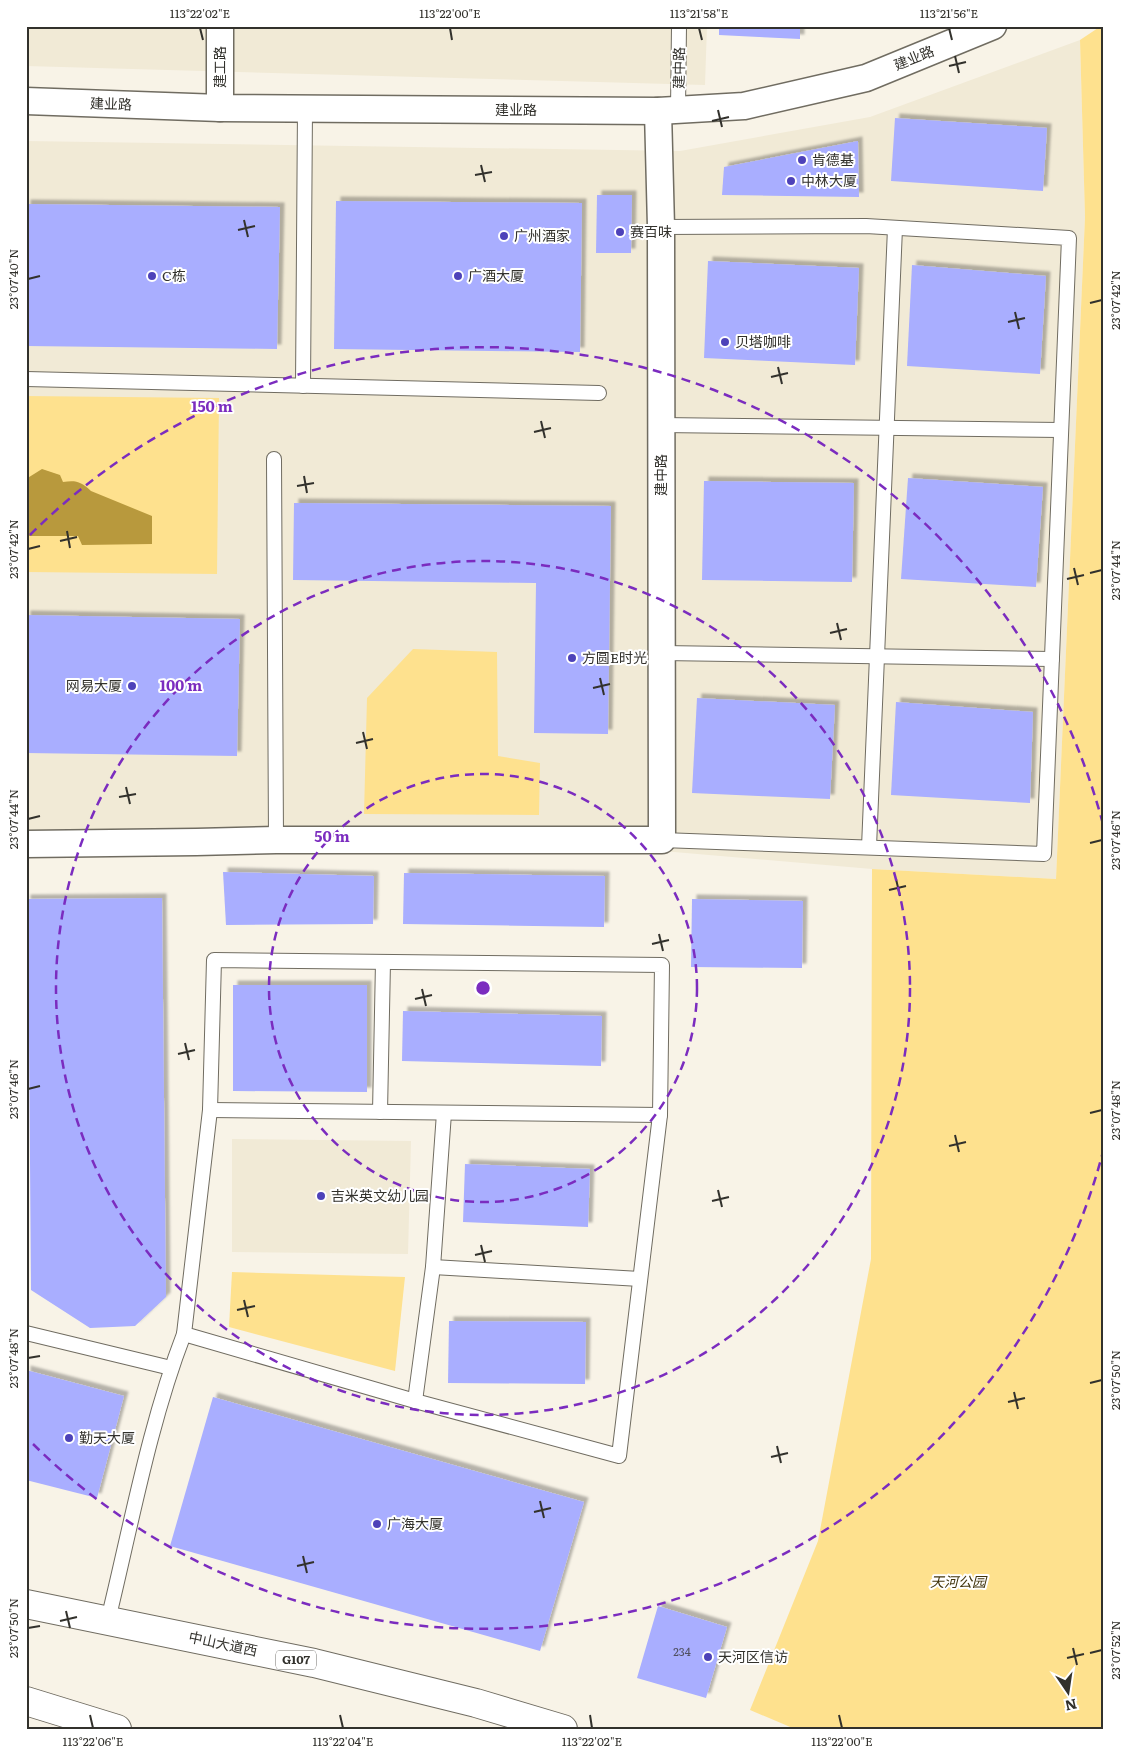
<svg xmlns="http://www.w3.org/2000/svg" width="1130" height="1755" viewBox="0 0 1130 1755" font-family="Literata,'Noto Sans SC',serif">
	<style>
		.built { fill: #f1ead6 }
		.green { fill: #fee18e }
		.water { fill: #b8993d }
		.building { fill: #a9aeff; filter: url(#shadow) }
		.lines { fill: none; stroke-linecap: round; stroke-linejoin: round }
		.lane-casing { stroke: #706c61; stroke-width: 16 }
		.street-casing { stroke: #706c61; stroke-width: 29 }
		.highway-casing { stroke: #706c61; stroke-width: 30 }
		.lane { stroke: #fff; stroke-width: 14 }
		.street { stroke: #fff; stroke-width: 26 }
		.highway { stroke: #fff; stroke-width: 28 }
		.ticks { fill: none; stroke: #32312c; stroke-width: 2 }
		.ring { fill: none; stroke: #7b2cbf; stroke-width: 2.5; stroke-dasharray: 9 6 }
		.poi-dot { fill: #4d42b9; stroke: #fff; stroke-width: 2 }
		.labels { text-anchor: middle; stroke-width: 4; stroke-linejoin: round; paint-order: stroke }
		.number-label { font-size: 11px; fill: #505061 }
		.shield { fill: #fff; stroke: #706f6b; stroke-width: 1 }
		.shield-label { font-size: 12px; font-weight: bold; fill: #32312c }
		.street-label { font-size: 14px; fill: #32312c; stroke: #fff }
		.poi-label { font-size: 14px; fill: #32312c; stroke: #fff; text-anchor: start }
		.park-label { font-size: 14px; font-style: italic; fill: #42350d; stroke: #fff }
		.centre { fill: #7b2cbf; stroke: #fff; stroke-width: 2.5 }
		.ring-label { font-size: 15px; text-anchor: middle; font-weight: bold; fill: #7b2cbf; stroke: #fff; stroke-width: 4; stroke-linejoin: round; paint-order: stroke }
		.neatline { fill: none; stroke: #32312c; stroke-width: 2 }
		.ticks-label { font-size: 12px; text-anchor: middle; fill: #32312c }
	</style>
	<defs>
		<filter id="shadow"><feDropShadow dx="4.5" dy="-4.5" stdDeviation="1" flood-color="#0004"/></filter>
	</defs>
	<rect width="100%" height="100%" fill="#f8f3e7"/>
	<!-- built -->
	<g class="built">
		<polygon points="26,26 707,26 705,85 26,66"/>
		<polygon points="1080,40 1085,217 1056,879 872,869 674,852 26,834 26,141 680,151 870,117"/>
		<polygon points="232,1139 411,1141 408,1254 232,1252"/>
	</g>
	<!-- green -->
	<g class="green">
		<polygon points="1101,26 1104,26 1104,1729 795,1729 750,1710 818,1541 871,1259 872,869 1056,879 1085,217 1080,40"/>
		<polygon points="26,396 219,398 217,574 26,572"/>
		<polygon points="413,649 497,652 498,756 540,763 539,815 364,814 367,698"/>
		<polygon points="232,1272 405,1277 395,1371 229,1327"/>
	</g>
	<!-- water -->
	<path class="water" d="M42,469L60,475L63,482C75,480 81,481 91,491L152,516V544L82,545L78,536H26V479Z"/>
	<!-- building -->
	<g class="building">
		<polygon points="719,26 800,26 800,39 719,35"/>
		<polygon points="895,118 1047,128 1043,191 891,181"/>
		<polygon points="858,141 859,197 722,195 724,167"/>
		<polygon points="597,195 632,195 631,253 596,253"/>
		<polygon points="336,201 582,203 580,352 334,349"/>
		<polygon points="26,204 280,207 277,349 26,346"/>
		<polygon points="708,261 859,268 855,365 704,358"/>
		<polygon points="912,265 1046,276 1040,374 907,366"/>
		<polygon points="908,478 1043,487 1036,587 901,579"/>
		<polygon points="704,481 854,483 852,582 702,580"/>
		<polygon points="294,503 611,506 608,734 534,733 536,583 293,580"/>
		<polygon points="26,615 240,619 237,756 26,753"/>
		<polygon points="697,698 835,705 830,799 692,793"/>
		<polygon points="896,702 1033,712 1030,803 891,795"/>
		<polygon points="223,872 374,876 373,924 226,925"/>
		<polygon points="404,873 605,876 604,927 403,924"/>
		<polygon points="162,898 166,1297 135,1326 90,1328 31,1290 29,1033 26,1033 26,899"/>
		<polygon points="692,899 803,901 802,968 691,967"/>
		<polygon points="233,985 367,985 367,1092 233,1091"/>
		<polygon points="403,1011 602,1016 601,1066 402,1061"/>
		<polygon points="465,1164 590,1169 588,1227 463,1222"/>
		<polygon points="449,1321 586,1322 585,1384 448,1383"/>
		<polygon points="26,1370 124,1396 97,1498 26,1480"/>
		<polygon points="213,1397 584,1502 540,1651 170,1546"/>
		<polygon points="658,1606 727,1627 706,1698 637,1678"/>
	</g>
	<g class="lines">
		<!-- lane casing -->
		<g class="lane-casing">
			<g id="lane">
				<polyline points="678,109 679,26"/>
				<polyline points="661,227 866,226 1069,238 1044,854 662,840"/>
				<polyline points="26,379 599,393"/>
				<polyline points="303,386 305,108"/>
				<polyline points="661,425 1061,430"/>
				<polyline points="274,459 276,840"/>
				<polyline points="662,653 1052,659"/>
				<polyline points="869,847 895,228"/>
				<polygon points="214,960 662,965 660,1115 619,1456 415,1401 184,1334 210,1110"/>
				<polyline points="210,1110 660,1115"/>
				<polyline points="380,1112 383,962"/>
				<polyline points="433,1267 640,1279"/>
				<polyline points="26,1333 171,1368"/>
				<polyline points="415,1401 433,1267 444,1113"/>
				<path d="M108,1620C131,1526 149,1425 184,1334"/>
			</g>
		</g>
		<!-- street casing -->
		<g class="street-casing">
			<g id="street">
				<polyline points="220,26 220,108"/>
				<polyline points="26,101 220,108 658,111 744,106 866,78 993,26"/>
				<polyline points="26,844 196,842 276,840 662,840 661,227 658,111"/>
			</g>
		</g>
		<!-- highway casing -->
		<g class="highway-casing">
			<g id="highway">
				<polyline points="26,1604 314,1663 476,1703 563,1729"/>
				<polyline points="26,1701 117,1729"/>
			</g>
		</g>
		<!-- lane -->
		<use href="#lane" class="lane"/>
		<!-- street -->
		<use href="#street" class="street"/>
		<!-- highway -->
		<use href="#highway" class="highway"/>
	</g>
	<!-- ticks -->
	<path class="ticks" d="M200,28L203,40M450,28L452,40M699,28L702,40M949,28L952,40M955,56L959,73M949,66L966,62M718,110L722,127M712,121L729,117M481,165L485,182M475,175L492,172M244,220L248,237M238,230L255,226M28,279L40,276M1090,303L1102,300M1015,312L1019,329M1008,322L1025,318M778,367L782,384M771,377L788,373M541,421L545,438M534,432L551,428M304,476L307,493M297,486L314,483M67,531L70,548M60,541L77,537M28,549L40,546M1074,568L1078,585M1090,573L1102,570M1067,579L1084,575M837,623L841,640M830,633L847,629M600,678L604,695M593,688L610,684M363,732L367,749M356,743L373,739M126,787L130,804M119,797L136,794M28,819L40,816M1090,843L1102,840M896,879L900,896M889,890L906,886M659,934L663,951M652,944L669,940M422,989L426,1006M415,999L432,995M185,1043L189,1060M178,1054L195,1050M28,1089L40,1086M1090,1113L1102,1110M955,1135L959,1152M949,1146L966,1142M718,1190L722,1207M712,1201L729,1197M481,1245L485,1262M475,1255L492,1251M244,1300L248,1317M237,1310L255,1306M28,1358L40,1356M1090,1383L1102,1380M1014,1392L1018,1409M1008,1402L1025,1398M777,1446L781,1463M771,1457L788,1453M540,1501L544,1518M534,1512L551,1508M303,1556L307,1573M297,1566L314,1562M66,1611L70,1628M60,1621L77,1617M28,1628L40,1626M1073,1648L1077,1665M1090,1653L1102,1650M1067,1658L1084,1654M90,1715L93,1728M340,1715L343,1728M590,1715L592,1728M839,1715L842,1728"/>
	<!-- distance rings -->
	<g class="ring">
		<circle cx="483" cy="988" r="214"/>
		<circle cx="483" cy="988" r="427"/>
		<path d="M1104 1148A641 641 0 0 1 30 1441M30 535A641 641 0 0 1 1104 828"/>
	</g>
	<!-- markers -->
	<g class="poi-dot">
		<circle cx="802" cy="160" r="5"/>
		<circle cx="791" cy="181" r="5"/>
		<circle cx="620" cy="232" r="5"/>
		<circle cx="504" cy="236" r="5"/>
		<circle cx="152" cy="276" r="5"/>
		<circle cx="458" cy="276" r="5"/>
		<circle cx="725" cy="342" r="5"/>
		<circle cx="572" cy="658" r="5"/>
		<circle cx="132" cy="686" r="5"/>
		<circle cx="321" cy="1196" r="5"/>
		<circle cx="69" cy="1438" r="5"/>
		<circle cx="377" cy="1524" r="5"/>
		<circle cx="708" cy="1657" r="5"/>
	</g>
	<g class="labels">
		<!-- number labels -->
		<g class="number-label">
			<text x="682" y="1656">234</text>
		</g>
		<!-- shield labels -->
		<rect class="shield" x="276" y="1650.5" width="40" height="19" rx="4"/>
		<g class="shield-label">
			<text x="296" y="1664">G107</text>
		</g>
		<!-- street labels -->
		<g class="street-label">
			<text transform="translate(914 58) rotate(-22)" y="5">建业路</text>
			<text transform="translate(220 67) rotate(-90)" y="5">建工路</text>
			<text transform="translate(679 68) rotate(-89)" y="5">建中路</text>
			<text transform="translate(111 104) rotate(2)" y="5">建业路</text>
			<text x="516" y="115">建业路</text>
			<text transform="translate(661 475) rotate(-90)" y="5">建中路</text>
			<text transform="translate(223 1644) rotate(12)" y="5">中山大道西</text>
		</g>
		<!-- poi labels -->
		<g class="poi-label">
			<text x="812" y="165">肯德基</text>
			<text x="801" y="186">中林大厦</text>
			<text x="630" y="237">赛百味</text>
			<text x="514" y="241">广州酒家</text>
			<text x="162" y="281">C栋</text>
			<text x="468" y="281">广酒大厦</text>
			<text x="735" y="347">贝塔咖啡</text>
			<text x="582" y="663">方圆E时光</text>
			<text x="122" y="691" text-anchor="end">网易大厦</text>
			<text x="331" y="1201">吉米英文幼儿园</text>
			<text x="79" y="1443">勤天大厦</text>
			<text x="387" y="1529">广海大厦</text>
			<text x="718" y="1662">天河区信访</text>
		</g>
		<!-- park labels -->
		<g class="park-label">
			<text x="958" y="1587">天河公园</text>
		</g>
	</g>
	<circle cx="483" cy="988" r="8" class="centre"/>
	<g class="ring-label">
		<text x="212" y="412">150 m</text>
		<text x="181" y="691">100 m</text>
		<text x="332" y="842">50 m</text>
	</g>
	<!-- border -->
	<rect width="1130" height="1755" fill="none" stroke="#ffffff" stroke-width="55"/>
	<!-- north arrow -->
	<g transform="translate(1068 1692) rotate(167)" stroke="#ffffff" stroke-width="4" paint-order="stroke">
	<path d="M0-4L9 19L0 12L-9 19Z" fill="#32312c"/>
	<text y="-8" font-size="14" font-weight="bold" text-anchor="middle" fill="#32312c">N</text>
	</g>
	<rect x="28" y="28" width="1074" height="1700" class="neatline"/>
	<g class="ticks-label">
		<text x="200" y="18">113°22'02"E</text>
		<text x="450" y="18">113°22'00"E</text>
		<text x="699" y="18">113°21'58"E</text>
		<text x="949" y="18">113°21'56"E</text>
		<text transform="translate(14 279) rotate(-90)" y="4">23°07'40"N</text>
		<text transform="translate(1116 300) rotate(-90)" y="4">23°07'42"N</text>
		<text transform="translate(14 549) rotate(-90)" y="4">23°07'42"N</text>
		<text transform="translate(1116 570) rotate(-90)" y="4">23°07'44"N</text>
		<text transform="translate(14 819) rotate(-90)" y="4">23°07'44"N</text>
		<text transform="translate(1116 840) rotate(-90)" y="4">23°07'46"N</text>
		<text transform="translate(14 1089) rotate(-90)" y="4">23°07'46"N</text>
		<text transform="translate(1116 1110) rotate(-90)" y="4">23°07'48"N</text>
		<text transform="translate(14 1358) rotate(-90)" y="4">23°07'48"N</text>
		<text transform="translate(1116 1380) rotate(-90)" y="4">23°07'50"N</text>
		<text transform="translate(14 1628) rotate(-90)" y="4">23°07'50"N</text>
		<text transform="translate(1116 1650) rotate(-90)" y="4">23°07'52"N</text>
		<text x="93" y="1746">113°22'06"E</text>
		<text x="343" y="1746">113°22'04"E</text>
		<text x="592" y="1746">113°22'02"E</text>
		<text x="842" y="1746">113°22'00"E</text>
	</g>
</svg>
